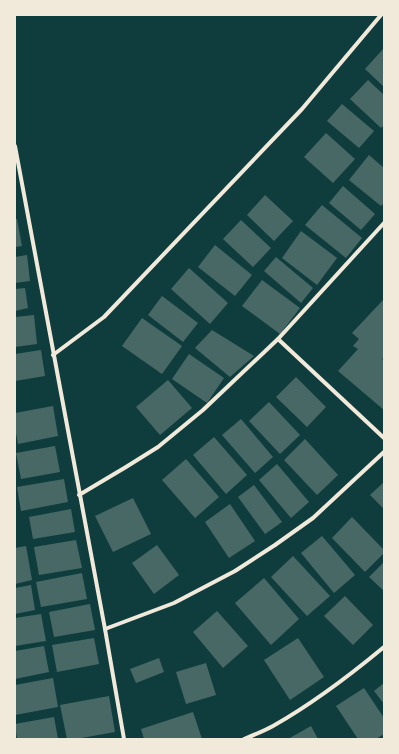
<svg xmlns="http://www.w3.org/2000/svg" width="399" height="754" viewBox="0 0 399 754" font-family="Rubik,sans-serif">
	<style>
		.building { fill: #486865 }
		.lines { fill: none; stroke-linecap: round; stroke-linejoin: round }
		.minor { stroke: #f1e9da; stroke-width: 4 }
	</style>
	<rect width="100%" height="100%" fill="#0f3d3e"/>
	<!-- building -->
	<g class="building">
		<polygon points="384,48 384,87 365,69"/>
		<polygon points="368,80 384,95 384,125 381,128 350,99"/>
		<polygon points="342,104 374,131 359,148 327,121"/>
		<polygon points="326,133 355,159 333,183 304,157"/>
		<polygon points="369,155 384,168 384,203 381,206 349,180"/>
		<polygon points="343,186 375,214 361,230 329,203"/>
		<polygon points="265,195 293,221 274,241 247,215"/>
		<polygon points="322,205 362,238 346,258 305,225"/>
		<polygon points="15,219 17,219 22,246 15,247"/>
		<polygon points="241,220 271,248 253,267 223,239"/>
		<polygon points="301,231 337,258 317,285 282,258"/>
		<polygon points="215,245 252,275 235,296 198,267"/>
		<polygon points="27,255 30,281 15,283 15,257"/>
		<polygon points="276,257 313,288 301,303 264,271"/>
		<polygon points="189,268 228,303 210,324 171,289"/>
		<polygon points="262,280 300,308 280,334 242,306"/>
		<polygon points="25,288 28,308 15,311 15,289"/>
		<polygon points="162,296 198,323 183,342 148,315"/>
		<polygon points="384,299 384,357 382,359 384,361 384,410 338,371 358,349 353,346 359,339 352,333"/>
		<polygon points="34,315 37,344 15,347 15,317"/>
		<polygon points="142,318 182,346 162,374 122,346"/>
		<polygon points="212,330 254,356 230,377 195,348"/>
		<polygon points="41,350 45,376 15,381 15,354"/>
		<polygon points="189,354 224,378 207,403 172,379"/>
		<polygon points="296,377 326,407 307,427 276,397"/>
		<polygon points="168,380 192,408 160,435 136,407"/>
		<polygon points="269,402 300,435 280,454 249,421"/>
		<polygon points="53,406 58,436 18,444 15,428 15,413"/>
		<polygon points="241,419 273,457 255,473 222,435"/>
		<polygon points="214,437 247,475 226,494 193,455"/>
		<polygon points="305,439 338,475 317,495 284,460"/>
		<polygon points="55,446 60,472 21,479 16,453"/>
		<polygon points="186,459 219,497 195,518 162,480"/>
		<polygon points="277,464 309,502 291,518 259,480"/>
		<polygon points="64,479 68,502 21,511 17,487"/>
		<polygon points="384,482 384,509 370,495"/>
		<polygon points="254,485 282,522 265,534 238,497"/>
		<polygon points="133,498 151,534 113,552 95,516"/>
		<polygon points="230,504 255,541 229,558 205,522"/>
		<polygon points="71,509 75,532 33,539 29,517"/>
		<polygon points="352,517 384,550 384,553 365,572 332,538"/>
		<polygon points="322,536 355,575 334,593 301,553"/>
		<polygon points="76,540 82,568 39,575 34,547"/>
		<polygon points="157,545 179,575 154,594 132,563"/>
		<polygon points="26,546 32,580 15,584 15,548"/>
		<polygon points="293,556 330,596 307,616 271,577"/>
		<polygon points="384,562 384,591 369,577"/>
		<polygon points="82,573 87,599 41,607 36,582"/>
		<polygon points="264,578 299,619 271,645 235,603"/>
		<polygon points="31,585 35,610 15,614 15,588"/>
		<polygon points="345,596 373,625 353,645 324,616"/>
		<polygon points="90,604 95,630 54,637 49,612"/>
		<polygon points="217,611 248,646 223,668 193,632"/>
		<polygon points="41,614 46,641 15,646 15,618"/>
		<polygon points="94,638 99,664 57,672 52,645"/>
		<polygon points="298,638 324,677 290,700 264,660"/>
		<polygon points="44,646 49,672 15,679 15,651"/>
		<polygon points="159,658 164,672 136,683 130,669"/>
		<polygon points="206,663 216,695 186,704 176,672"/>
		<polygon points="53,678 58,707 15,715 15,685"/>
		<polygon points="384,683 384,704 374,691"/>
		<polygon points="364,688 384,718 384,734 376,739 358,739 336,706"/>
		<polygon points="109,696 115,732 76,739 67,739 60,705"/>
		<polygon points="193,712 202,739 144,739 141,729"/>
		<polygon points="54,717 58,739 17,739 15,724"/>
		<polygon points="311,726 318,739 288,739"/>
	</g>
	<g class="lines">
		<!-- minor -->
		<g class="minor">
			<polyline points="15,146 105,629 124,739"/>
			<polyline points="278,339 384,223"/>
			<polyline points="53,355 104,317 302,109 381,15"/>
			<polyline points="79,495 126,467 158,447 203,410 278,339 384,438"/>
			<polyline points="105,629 174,603 235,571 275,545 313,518 384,452"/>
			<path d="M244,739C254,735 264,731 273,726C312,704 349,676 384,647"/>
		</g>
	</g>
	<!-- border -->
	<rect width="399" height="754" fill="none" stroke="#f1e9da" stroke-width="32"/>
</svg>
